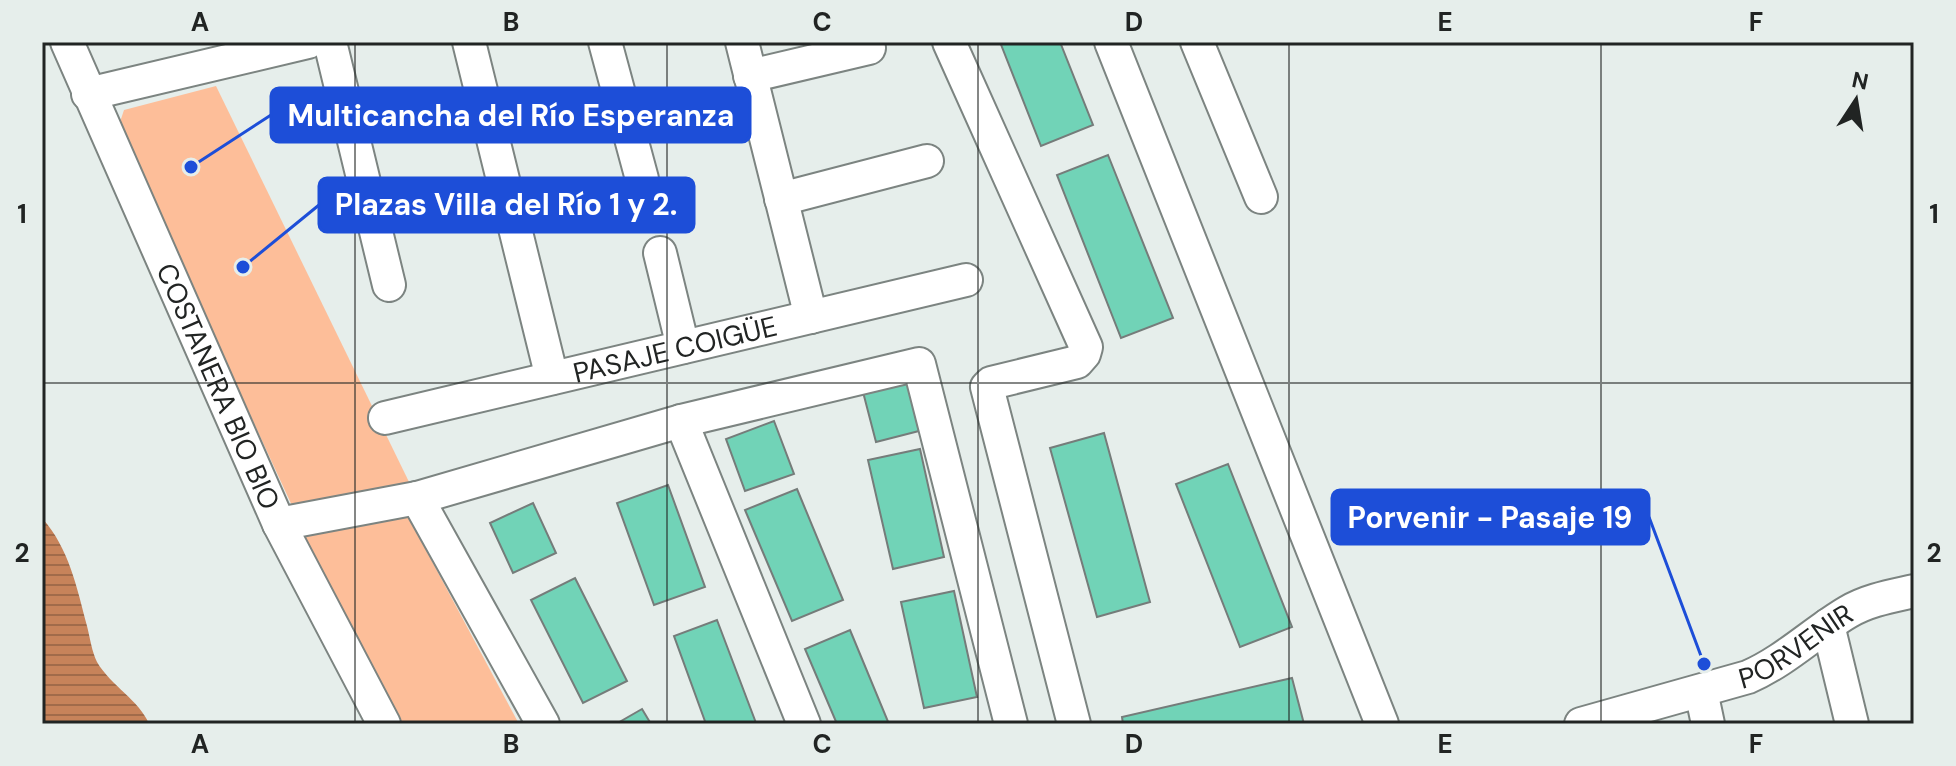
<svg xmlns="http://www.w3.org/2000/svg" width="1956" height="766" viewBox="0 0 1956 766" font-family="'DM Sans',sans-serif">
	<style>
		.park { fill: #fdbe99 }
		.water { fill: url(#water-rules) }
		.building { fill: #71d3b7; stroke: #757c7a; stroke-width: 2 }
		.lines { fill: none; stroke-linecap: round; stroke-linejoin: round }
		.minor-casing { stroke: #7c8481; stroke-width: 36 }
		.minor { stroke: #fff; stroke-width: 32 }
		.grid { fill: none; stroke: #212423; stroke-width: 2; stroke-opacity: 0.55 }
		.labels { text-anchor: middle; stroke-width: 7; stroke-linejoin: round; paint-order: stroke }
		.street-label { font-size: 28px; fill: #212423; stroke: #e6eeeb }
		.leader { fill: none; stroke: #1d4ed8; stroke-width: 3 }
		.callout-dot { fill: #1d4ed8; stroke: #e6eeeb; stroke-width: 3 }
		.callout { fill: #1d4ed8; stroke: #1d4ed8; stroke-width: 3 }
		.callout-label { font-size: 30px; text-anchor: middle; font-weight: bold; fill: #fff }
		.neatline { fill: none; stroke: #212423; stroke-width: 3 }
		.grid-label { font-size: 26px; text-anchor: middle; font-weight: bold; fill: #212423 }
	</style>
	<defs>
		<pattern id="water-rules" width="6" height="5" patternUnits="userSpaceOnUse" patternTransform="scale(2)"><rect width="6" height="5" fill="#c7835a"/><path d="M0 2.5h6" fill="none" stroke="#a16b4a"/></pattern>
	</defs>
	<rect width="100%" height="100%" fill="#e6eeeb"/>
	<!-- park -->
	<g class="park">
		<polygon points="216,86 411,486 294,510 118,128 124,110"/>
		<polygon points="403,507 519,724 398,724 298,538"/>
	</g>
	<!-- water -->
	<path class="water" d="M42,518C69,548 77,588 87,626C90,638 92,652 97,662C111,686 139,700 149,724H42Z"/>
	<!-- building -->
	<g class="building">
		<polygon points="1000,42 1060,42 1093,125 1041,146"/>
		<polygon points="1108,155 1173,318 1121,338 1057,175"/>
		<polygon points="907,381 919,431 876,442 863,392"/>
		<polygon points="774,421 794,474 745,491 726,439"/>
		<polygon points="1104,433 1150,602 1097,617 1050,448"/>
		<polygon points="920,449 944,557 893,569 868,460"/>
		<polygon points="1228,464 1292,627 1240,647 1176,484"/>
		<polygon points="668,485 705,587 654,605 617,503"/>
		<polygon points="797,489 843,600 792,621 745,510"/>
		<polygon points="533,503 556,553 513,573 490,523"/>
		<polygon points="575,578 627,681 583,703 531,600"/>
		<polygon points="954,591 977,697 924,708 901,602"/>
		<polygon points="717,620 756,723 754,724 706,724 674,636"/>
		<polygon points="850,630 889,724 837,724 805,649"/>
		<polygon points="1292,678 1304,724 1123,724 1122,717"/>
		<polygon points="642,709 651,724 616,724"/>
	</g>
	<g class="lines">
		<!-- minor casing -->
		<g class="minor-casing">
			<g id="minor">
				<path id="s1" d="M67,42L279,524L384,724"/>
				<polyline points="330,42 389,285"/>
				<polyline points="469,42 552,378"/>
				<polyline points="605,42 642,179"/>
				<polyline points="742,42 811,317"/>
				<polyline points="949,42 1086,347 1084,354 1077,362 991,383 987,387 1074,724"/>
				<polyline points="1111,42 1382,724"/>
				<polyline points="1197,42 1261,197"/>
				<polyline points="750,76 869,48"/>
				<polyline points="88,94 308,42"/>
				<polyline points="781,199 927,161"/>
				<polyline points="660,253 683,347"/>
				<path id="s2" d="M385,418L966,280"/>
				<polyline points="417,498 543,724"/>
				<polyline points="279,524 417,498 681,421"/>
				<polyline points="1828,625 1852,724"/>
				<polyline points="1701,691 1708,724"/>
				<polyline points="804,724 681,421 919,364 1011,724"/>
				<path id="s3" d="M1581,724L1748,677C1785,661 1814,632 1848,612C1868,600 1892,596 1914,591"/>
			</g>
		</g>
		<!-- minor -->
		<use href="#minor" class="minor"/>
	</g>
	<!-- grid -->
	<path class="grid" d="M355,42V724M667,42V724M978,42V724M1289,42V724M1601,42V724M42,383H1914"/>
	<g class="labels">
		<!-- street labels -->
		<g class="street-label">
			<text dy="10" stroke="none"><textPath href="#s2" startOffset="298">PASAJE COIGÜE</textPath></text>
			<text dy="10" stroke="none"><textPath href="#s1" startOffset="376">COSTANERA BIO BIO</textPath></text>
			<text dy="10" stroke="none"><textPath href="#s3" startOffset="230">PORVENIR</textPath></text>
		</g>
	</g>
	<!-- callouts -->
	<path class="leader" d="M191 167L271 115M243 267L319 205M1704 664L1649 517"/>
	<g class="callout-dot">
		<circle cx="191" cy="167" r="8"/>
		<circle cx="243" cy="267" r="8"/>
		<circle cx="1704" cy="664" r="8"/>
	</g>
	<g class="callout">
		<rect x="271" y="88" width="479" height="54" rx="8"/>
		<rect x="319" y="178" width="375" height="54" rx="8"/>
		<rect x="1332" y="490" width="317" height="54" rx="8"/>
	</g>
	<g class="callout-label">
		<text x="511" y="126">Multicancha del Río Esperanza</text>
		<text x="506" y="215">Plazas Villa del Río 1 y 2.</text>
		<text x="1490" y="528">Porvenir - Pasaje 19</text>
	</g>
	<!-- border -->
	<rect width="1956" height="766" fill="none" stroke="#e6eeeb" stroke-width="88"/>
	<!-- north arrow -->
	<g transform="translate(1856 100) rotate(12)" stroke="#e6eeeb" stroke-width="6" paint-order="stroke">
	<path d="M0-6L14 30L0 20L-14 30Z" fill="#212423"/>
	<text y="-12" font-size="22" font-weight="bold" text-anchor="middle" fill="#212423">N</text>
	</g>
	<rect x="44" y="44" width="1868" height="678" class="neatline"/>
	<g class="grid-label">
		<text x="200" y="31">A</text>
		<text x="511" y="31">B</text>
		<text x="822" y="31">C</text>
		<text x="1134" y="31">D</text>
		<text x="1445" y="31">E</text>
		<text x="1756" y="31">F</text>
		<text x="22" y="223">1</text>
		<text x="1934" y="223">1</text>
		<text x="22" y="562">2</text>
		<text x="1934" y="562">2</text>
		<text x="200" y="753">A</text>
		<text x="511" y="753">B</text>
		<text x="822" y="753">C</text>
		<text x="1134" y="753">D</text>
		<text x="1445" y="753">E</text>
		<text x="1756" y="753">F</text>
	</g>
</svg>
